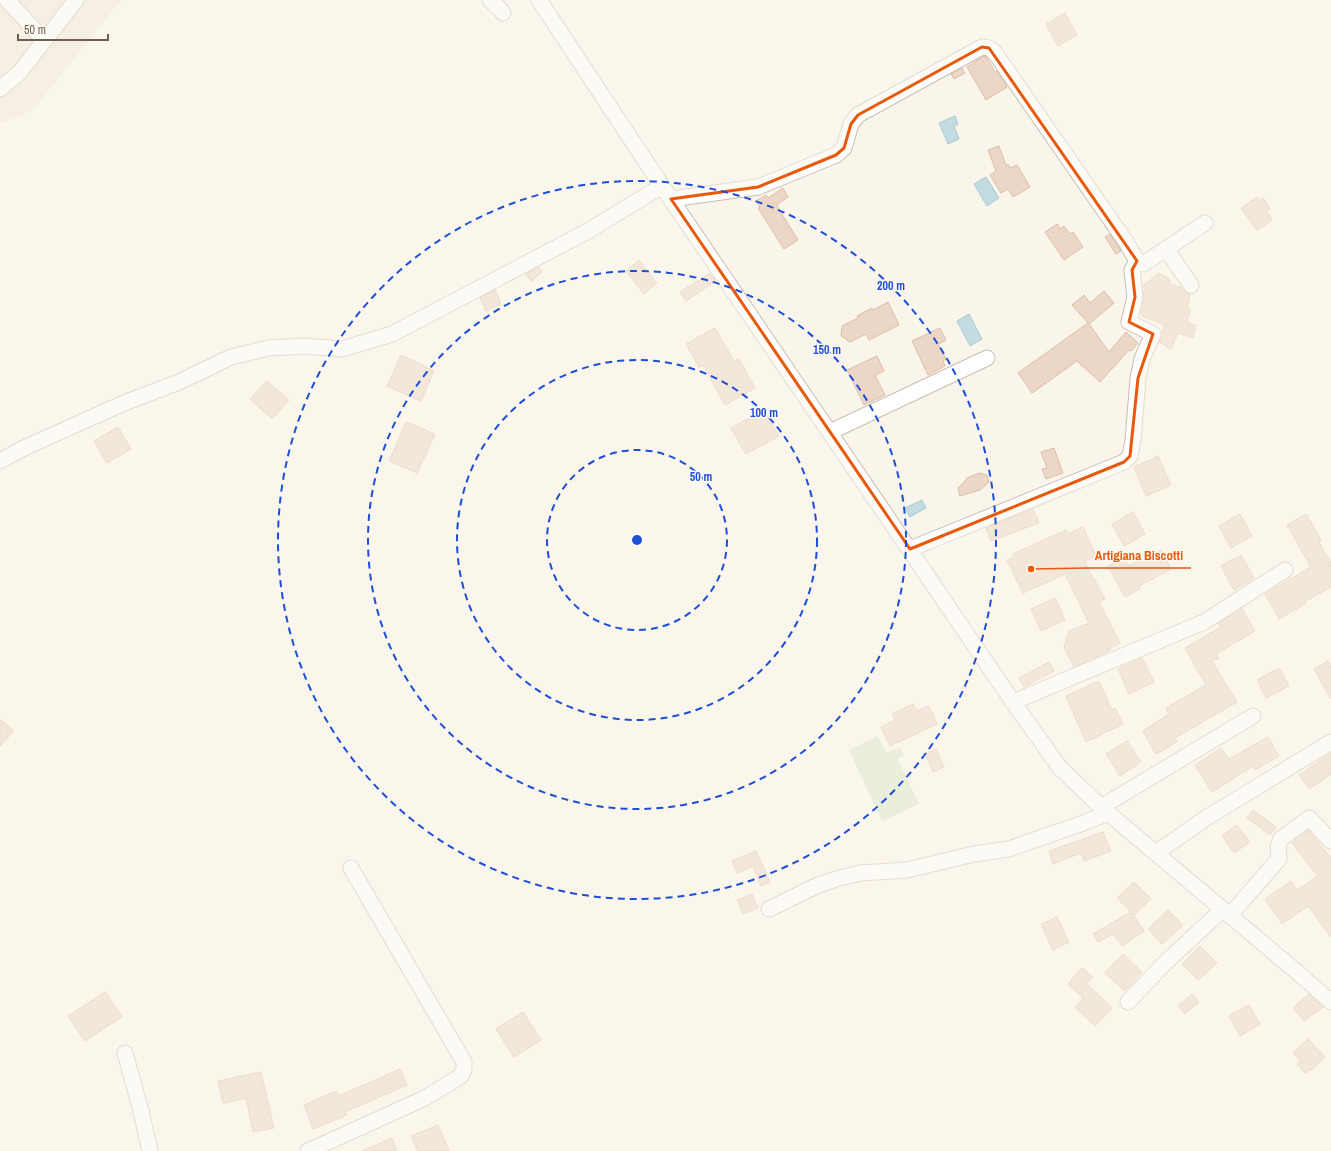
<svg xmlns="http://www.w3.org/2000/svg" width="1331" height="1151" viewBox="0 0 1331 1151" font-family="'Archivo Narrow',sans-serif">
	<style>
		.residential { fill: #f1e7da }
		.green { fill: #d5e7cb }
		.water { fill: #c2dce2; stroke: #a9cbd2 }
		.building { fill: #ecd6c6; stroke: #ddbea9 }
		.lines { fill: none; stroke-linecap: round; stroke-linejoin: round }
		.minor-casing { stroke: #cbbdb2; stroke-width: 17 }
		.minor { stroke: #fff; stroke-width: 15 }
		.marked { fill: none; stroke: #e8590c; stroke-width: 3; stroke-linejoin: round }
		.ring { fill: none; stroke: #1d4ed8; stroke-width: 2; stroke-dasharray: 7 5 }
		.centre { fill: #1d4ed8; stroke: #fdf9f1; stroke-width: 2 }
		.ring-label { font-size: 12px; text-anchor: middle; font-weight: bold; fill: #1d4ed8; stroke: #fdf9f1; stroke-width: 3; stroke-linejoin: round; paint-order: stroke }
		.leader { fill: none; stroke: #e8590c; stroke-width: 1.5 }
		.callout-dot { fill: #e8590c; stroke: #fdf9f1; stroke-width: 1.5 }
		.callout-label { font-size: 13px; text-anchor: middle; font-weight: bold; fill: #e8590c; stroke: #fdf9f1; stroke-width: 3; stroke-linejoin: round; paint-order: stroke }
	</style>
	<rect width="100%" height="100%" fill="#faf5eb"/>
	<!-- residential -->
	<polygon class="residential" points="0,0 121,0 33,110 0,124"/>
	<!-- green -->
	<polygon class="green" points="878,736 886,753 900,747 904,755 898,759 919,804 882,821 849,750"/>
	<!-- water -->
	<g class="water">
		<polygon points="955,116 958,124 954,126 959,139 948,144 939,123"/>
		<polygon points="986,177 999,198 987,206 974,184"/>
		<polygon points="969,314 982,339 970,346 957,321"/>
		<polygon points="922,500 926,508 910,517 905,508"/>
	</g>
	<!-- building -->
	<g class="building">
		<polygon points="1065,13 1077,35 1058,46 1046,24"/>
		<polygon points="984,56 986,57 995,72 997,71 1007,87 986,100 967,67"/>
		<polygon points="962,68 965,73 954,79 951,74"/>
		<polygon points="999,146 1006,165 1008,164 1010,168 1017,165 1030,187 1013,197 1008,189 1001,193 990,175 996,171 988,150"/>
		<polygon points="783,188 788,197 778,204 777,206 798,240 784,249 758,208 760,207 756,201 766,195 768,198"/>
		<polygon points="1257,197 1259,201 1263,198 1270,209 1266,211 1272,220 1257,230 1241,208"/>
		<polygon points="1057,224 1060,229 1064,226 1070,234 1073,232 1083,247 1064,260 1045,232"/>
		<polygon points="1110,234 1121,251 1116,254 1105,237"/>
		<polygon points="639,260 657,283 644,294 626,271"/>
		<polygon points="539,267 542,272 531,281 526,274"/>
		<polygon points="710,273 716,281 686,301 680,292"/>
		<polygon points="1159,273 1170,280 1170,284 1182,288 1187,293 1190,294 1187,309 1190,310 1187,322 1196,326 1193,338 1178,333 1171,349 1159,342 1165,325 1142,316 1141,312 1144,299 1143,291 1145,290 1143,286"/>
		<polygon points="495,290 501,304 486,311 480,298"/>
		<polygon points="1104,291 1114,303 1089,324 1109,352 1126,332 1138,343 1131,351 1129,350 1100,382 1077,361 1032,393 1018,373 1088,323 1072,305 1084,295 1090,303"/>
		<polygon points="888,302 899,325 869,340 866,334 850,342 841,336 842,326 858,318 857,316 872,308 873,310"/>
		<polygon points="715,328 734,361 739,359 755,388 725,405 703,365 699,367 686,344"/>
		<polygon points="940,328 946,340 938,344 946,359 943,361 945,366 928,375 912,341"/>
		<polygon points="401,355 434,371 421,401 387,386"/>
		<polygon points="877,356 884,371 875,375 885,395 864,405 847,370"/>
		<polygon points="267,381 289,400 272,419 250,399"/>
		<polygon points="764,410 779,436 746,454 731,428"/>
		<polygon points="406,422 435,434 417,473 389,461"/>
		<polygon points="118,427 131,449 107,463 94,441"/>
		<polygon points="1054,448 1063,473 1046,479 1042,469 1047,468 1041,452"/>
		<polygon points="1158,456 1171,485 1146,496 1134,467"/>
		<polygon points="979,473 987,475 989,482 980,490 960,496 958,488 965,481 967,478"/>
		<polygon points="1033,509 1039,523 991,541 986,528"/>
		<polygon points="1133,512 1145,534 1124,546 1112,524"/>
		<polygon points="1240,514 1252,536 1231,548 1219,526"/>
		<polygon points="1306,514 1321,540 1319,542 1331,563 1331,587 1304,602 1305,604 1279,619 1265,594 1311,567 1287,525"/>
		<polygon points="1083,527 1096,556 1085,561 1093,579 1094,579 1105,599 1099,602 1120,643 1110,648 1111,650 1074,667 1064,647 1069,631 1089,623 1065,574 1023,593 1007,560 1014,557 1013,554 1066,530 1068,534"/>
		<polygon points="1161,550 1171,569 1139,586 1140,589 1125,597 1108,566 1124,558 1128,566"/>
		<polygon points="1241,555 1254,578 1234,590 1221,566"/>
		<polygon points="1055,598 1065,620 1041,631 1031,609"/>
		<polygon points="1242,609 1255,631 1216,654 1219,658 1212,661 1237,702 1175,738 1177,742 1156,754 1143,731 1169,714 1166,708 1206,685 1185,648 1221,627 1218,623"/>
		<polygon points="1142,658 1154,682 1129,694 1118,669"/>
		<polygon points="1328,661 1331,667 1331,699 1314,669"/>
		<polygon points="1049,662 1054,671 1024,687 1019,678"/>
		<polygon points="1279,668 1289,686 1266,698 1257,680"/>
		<polygon points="1099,681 1112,710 1115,708 1123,724 1086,742 1066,696"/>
		<polygon points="913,704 917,711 929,706 937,724 890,746 881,727 895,720 892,714"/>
		<polygon points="0,719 14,731 0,746"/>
		<polygon points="1268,737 1279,756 1255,770 1253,766 1212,792 1195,765 1221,748 1229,759"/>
		<polygon points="1127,741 1141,762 1120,776 1106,754"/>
		<polygon points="936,749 944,767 933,772 925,754"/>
		<polygon points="1331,753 1331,774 1309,789 1299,775"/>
		<polygon points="1253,810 1276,827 1270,835 1247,818"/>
		<polygon points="1237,825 1250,842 1234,853 1222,836"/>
		<polygon points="1308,830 1331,858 1331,937 1308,906 1282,924 1265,899 1291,881 1297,890 1318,876 1292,843"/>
		<polygon points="1103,832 1111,851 1084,861 1081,853 1053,864 1049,851"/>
		<polygon points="756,851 770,882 761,886 753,866 737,873 732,861"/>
		<polygon points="1134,882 1151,899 1134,915 1132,913 1144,931 1122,946 1113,934 1098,942 1093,934 1131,912 1117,898"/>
		<polygon points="752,894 758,908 743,914 737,900"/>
		<polygon points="1168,910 1183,925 1162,944 1148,929"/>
		<polygon points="1057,917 1069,942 1053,950 1041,924"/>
		<polygon points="1200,946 1217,963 1198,980 1182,964"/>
		<polygon points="1123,954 1142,972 1125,991 1105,973"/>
		<polygon points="1082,968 1093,977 1087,984 1112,1008 1095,1026 1075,1007 1083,998 1068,984"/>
		<polygon points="105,992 122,1017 85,1041 68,1016"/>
		<polygon points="1192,994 1199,1002 1185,1014 1178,1006"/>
		<polygon points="1309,994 1323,1007 1304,1021 1293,1008"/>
		<polygon points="1249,1005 1260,1024 1240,1036 1229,1016"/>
		<polygon points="523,1012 541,1040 514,1057 496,1029"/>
		<polygon points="1308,1039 1325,1057 1310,1071 1309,1070 1305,1073 1297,1064 1301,1061 1293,1053"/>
		<polygon points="400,1069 407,1085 345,1112 347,1115 313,1129 304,1105 337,1091 339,1096"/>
		<polygon points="261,1072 274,1128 253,1132 246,1098 223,1103 218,1081"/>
		<polygon points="438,1125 449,1151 418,1151 411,1136"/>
		<polygon points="392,1138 397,1151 362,1151"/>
	</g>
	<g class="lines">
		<!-- minor casing -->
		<g class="minor-casing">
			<g id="minor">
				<polyline points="7,0 44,40"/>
				<polyline points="490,0 498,7 503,13"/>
				<polyline points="539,0 662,186 1013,702 1060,768 1101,807 1297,972 1331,1002"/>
				<polyline points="0,89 20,72 76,0"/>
				<polyline points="671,199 758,187 836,155 844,148 851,124 858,115 982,47 989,48 995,53 1126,242 1137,261 1143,264 1166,249 1191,285"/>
				<polyline points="1166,249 1205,223"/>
				<polyline points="830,432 987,358"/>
				<polyline points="0,461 26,447 124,403 179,382 231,357 269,348 305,346 342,349 392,334 588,231 662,186"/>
				<polyline points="910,549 1124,462 1130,456 1133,441 1138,378 1142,359 1153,334 1129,322 1135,297 1132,270 1137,261"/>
				<polyline points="1013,702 1204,622 1285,570"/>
				<polyline points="1101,807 1253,716"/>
				<polyline points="1156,853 1206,818 1331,742"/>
				<polyline points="769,909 816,886 839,878 861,873 907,870 974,854 1009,849 1086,822 1108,813"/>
				<polyline points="1230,915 1279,859 1278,846 1281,839 1309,818 1331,841"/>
				<polyline points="1128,1002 1164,964 1223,909"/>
				<polyline points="125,1053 141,1111 150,1151"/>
				<polyline points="308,1151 425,1098 461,1076 464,1070 464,1062 351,868"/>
			</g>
		</g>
		<!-- minor -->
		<use href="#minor" class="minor"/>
	</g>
	<!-- marked area -->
	<path d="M0 0H1331V1151H0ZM982,47L989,48L1137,261L1132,270L1135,297L1129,322L1153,334L1138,378L1130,456L1124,462L910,549L671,199L758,187L836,155L844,148L851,124L858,115Z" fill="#faf5eb" fill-opacity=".55" fill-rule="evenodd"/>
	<path class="marked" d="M982,47L989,48L1137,261L1132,270L1135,297L1129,322L1153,334L1138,378L1130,456L1124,462L910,549L671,199L758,187L836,155L844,148L851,124L858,115Z"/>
	<!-- distance rings -->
	<g class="ring">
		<circle cx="637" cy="540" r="90"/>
		<circle cx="637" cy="540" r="180"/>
		<circle cx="637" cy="540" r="269"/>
		<circle cx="637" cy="540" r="359"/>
	</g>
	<circle cx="637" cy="540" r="6" class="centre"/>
	<g class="ring-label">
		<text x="891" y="290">200 m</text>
		<text x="827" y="354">150 m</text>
		<text x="764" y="417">100 m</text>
		<text x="701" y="481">50 m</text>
	</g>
	<!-- callouts -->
	<path class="leader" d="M1031 569L1087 568H1191"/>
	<circle class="callout-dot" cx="1031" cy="569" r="4"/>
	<g class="callout-label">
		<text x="1139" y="560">Artigiana Biscotti</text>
	</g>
	<!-- scale -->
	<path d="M18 34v6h90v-6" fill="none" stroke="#725e51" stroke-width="2"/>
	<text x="24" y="34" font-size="12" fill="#725e51" stroke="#fdf9f1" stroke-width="3" paint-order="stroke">50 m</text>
</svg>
